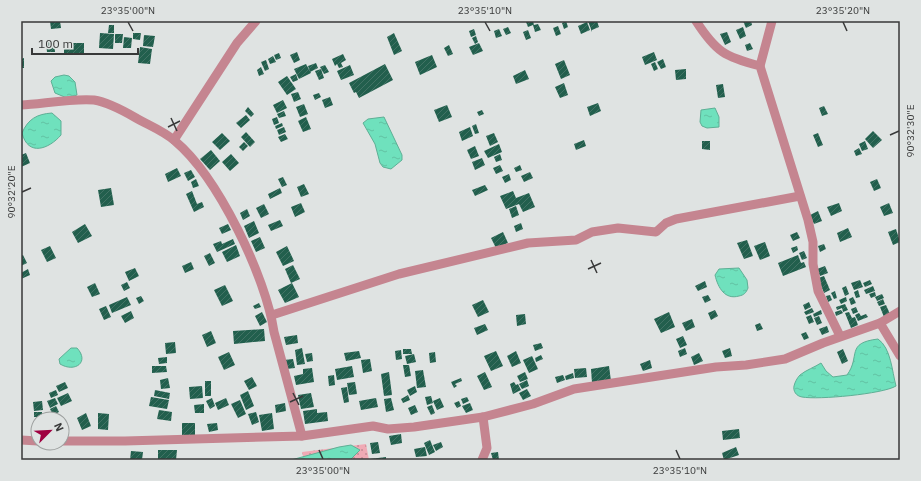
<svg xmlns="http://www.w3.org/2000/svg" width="921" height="481" viewBox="0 0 921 481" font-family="'IBM Plex Sans',sans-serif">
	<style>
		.park { fill: url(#park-dots) }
		.water { fill: url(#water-ripples); stroke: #5eaf95 }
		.building { fill: url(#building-hatch) }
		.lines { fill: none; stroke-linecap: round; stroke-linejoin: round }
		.minor { stroke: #c58590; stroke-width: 9 }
		.ticks { fill: none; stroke: #383939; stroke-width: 1.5 }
		.neatline { fill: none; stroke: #383939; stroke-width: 1.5 }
		.ticks-label { font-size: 10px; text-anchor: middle; fill: #383939 }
	</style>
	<defs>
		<pattern id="park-dots" width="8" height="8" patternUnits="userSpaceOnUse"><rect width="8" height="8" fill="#f0aab5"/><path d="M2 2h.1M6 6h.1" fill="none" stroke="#c38b94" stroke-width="1.8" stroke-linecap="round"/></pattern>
		<pattern id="water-ripples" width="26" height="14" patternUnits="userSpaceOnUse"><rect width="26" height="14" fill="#6fe1bd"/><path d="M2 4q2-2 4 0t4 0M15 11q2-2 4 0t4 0" fill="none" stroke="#61c2a3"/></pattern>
		<pattern id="building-hatch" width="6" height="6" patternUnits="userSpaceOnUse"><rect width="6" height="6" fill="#225f4d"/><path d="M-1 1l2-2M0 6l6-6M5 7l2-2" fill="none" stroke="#427365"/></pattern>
	</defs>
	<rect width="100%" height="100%" fill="#dfe3e2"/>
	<!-- park -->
	<polygon class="park" points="366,444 369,460 304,460 302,452"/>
	<!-- water -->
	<g class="water">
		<polygon points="64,75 69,76 75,82 77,95 67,98 55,93 51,81 55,77"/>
		<polygon points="715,108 719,117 719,127 707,128 702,126 700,122 701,110"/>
		<path d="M52,113L61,121V135C49,149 28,157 22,133C28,119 37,114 52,113Z"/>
		<polygon points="384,117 402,155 402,160 391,169 383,167 380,163 375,144 363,123 368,119"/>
		<path d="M739,268L747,280L748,288C746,293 744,295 739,296C725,300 718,288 715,275L719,269Z"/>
		<path d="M878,339C891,348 892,371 896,386C883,394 818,400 802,397C796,396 793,391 794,386C795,382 797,378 800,375C806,370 815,367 821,363L826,371L833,377L847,375C861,356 845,343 878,339Z"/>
		<path d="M71,348H77C90,362 75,373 60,364L59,359Z"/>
		<polygon points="351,445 360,450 350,460 291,460 339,447"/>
	</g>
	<!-- building -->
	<g class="building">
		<polygon points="50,21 60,21 61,28 51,29"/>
		<polygon points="533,21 534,25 538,24 541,30 535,32 533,25 528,27 526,22"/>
		<polygon points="566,21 568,27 564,29 562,23"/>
		<polygon points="588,21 597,21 599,27 592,30 592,32"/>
		<polygon points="743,21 751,21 752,25 746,28"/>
		<polygon points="587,22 590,30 581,34 578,26"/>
		<polygon points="109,25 114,25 114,33 108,33"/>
		<polygon points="558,26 561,34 556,36 553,28"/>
		<polygon points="508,27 511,33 506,35 503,29"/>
		<polygon points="743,27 746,36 740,39 736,30"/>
		<polygon points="474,29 476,35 471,37 469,31"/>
		<polygon points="499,29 502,36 496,38 494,31"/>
		<polygon points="528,30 531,38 526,40 523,32"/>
		<polygon points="727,32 731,42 725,45 720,34"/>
		<polygon points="100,33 114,34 113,49 99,48"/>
		<polygon points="133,33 141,33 140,40 133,39"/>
		<polygon points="394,33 402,51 394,55 387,37"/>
		<polygon points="115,34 123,34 122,43 115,43"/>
		<polygon points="144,35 155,36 153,47 143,46"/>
		<polygon points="476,36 478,42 475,44 472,38"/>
		<polygon points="124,37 132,38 131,48 123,48"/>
		<polygon points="54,41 55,52 47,52 46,42"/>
		<rect x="64" y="43" width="20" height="10"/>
		<polygon points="479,43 483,51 473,55 469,47"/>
		<polygon points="750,43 753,49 747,51 745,45"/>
		<polygon points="449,45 453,54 448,56 444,48"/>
		<polygon points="140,47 152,49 150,64 138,63"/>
		<polygon points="297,52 300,60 294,63 290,55"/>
		<polygon points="654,52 657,60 645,65 642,57"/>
		<polygon points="279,53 281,58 276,60 274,55"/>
		<polygon points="343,54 346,60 341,63 343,67 339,68 337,64 335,66 332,59"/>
		<polygon points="432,55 437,67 420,75 415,62"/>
		<polygon points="273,56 276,62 270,64 268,59"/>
		<polygon points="24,58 24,68 21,68 21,59"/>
		<polygon points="663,59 666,67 661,69 657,62"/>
		<polygon points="266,60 269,69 265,71 261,62"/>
		<polygon points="564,60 570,75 561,79 555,64"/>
		<polygon points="655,62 658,69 654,71 651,64"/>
		<polygon points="316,63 318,68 310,72 308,66"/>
		<polygon points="306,64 311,73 299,79 294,69"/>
		<polygon points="385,64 393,80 359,98 356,92 354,93 349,83"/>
		<polygon points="325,65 329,72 324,74 320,67"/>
		<polygon points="350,65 354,75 341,80 337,71"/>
		<polygon points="261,67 264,74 259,76 257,70"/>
		<polygon points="321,69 324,78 319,80 315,71"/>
		<polygon points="686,69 686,79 676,80 675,70"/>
		<polygon points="525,70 529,79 516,84 513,76"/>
		<polygon points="296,74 298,80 293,82 290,77"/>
		<polygon points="287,76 296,89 287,95 278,82"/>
		<polygon points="564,83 568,95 560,98 555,87"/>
		<polygon points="723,84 725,97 718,98 716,85"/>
		<polygon points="298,92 301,99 294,102 291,94"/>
		<polygon points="319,93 321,97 315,100 313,95"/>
		<polygon points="330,97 333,105 325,108 322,100"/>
		<polygon points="283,100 287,108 277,113 273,105"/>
		<polygon points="598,103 601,111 590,116 587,107"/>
		<polygon points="304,104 308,114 300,117 296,107"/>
		<polygon points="447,105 452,117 439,122 434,110"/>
		<polygon points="824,106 828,114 822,116 819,108"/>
		<polygon points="248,107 254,114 251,117 245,111"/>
		<polygon points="482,110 484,114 479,116 477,112"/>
		<polygon points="284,111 286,116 279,118 277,114"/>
		<polygon points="246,115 250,120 241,128 236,123"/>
		<polygon points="277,117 279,123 274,125 272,119"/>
		<polygon points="306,117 311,129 303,132 298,121"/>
		<polygon points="282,123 283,126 276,129 275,126"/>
		<polygon points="476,124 479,133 475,134 472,126"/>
		<polygon points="284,127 286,132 279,135 277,130"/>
		<polygon points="470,127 473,136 462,141 459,132"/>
		<polygon points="873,131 882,140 873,148 865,139"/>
		<polygon points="246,132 255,142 250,147 241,137"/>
		<polygon points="222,133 230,141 220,150 212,142"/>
		<polygon points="494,133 498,142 490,146 486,136"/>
		<polygon points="818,133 823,145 818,147 813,135"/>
		<polygon points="285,134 288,139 281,142 278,137"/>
		<polygon points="584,140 586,146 576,150 574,144"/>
		<polygon points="702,141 710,141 710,150 702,149"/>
		<polygon points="865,141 868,149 862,151 859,144"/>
		<polygon points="244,142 248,146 243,151 239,147"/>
		<polygon points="499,144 502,152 488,158 484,151"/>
		<polygon points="475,146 479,156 471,159 467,150"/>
		<polygon points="859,148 862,154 856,156 854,151"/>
		<polygon points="211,150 220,161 210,170 200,159"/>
		<polygon points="26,153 30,163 21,167 21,155"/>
		<polygon points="231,154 239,163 230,171 222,162"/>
		<polygon points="500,154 502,160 496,162 494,157"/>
		<polygon points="482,158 485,165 475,170 472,162"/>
		<polygon points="500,165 503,171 496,174 493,168"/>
		<polygon points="520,165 522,170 516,172 514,168"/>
		<polygon points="177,168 181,176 168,182 165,174"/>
		<polygon points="191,170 195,177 188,181 184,173"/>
		<polygon points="530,172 533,178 524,182 521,176"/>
		<polygon points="509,174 511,180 505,183 502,177"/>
		<polygon points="283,177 287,185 282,187 278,179"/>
		<polygon points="196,179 199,186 193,188 191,182"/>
		<polygon points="877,179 881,188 874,191 870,182"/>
		<polygon points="304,184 309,194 301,197 297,187"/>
		<polygon points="485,185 488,190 475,196 472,190"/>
		<polygon points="111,188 114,205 101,207 98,190"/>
		<polygon points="280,188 282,193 270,199 268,194"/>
		<polygon points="192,191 197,204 202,202 204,207 194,212 186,194"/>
		<polygon points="513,191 516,198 529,193 535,207 523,212 519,204 506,209 500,196"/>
		<polygon points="301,203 305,212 295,217 291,207"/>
		<polygon points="839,203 842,211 831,216 827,207"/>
		<polygon points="889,203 893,213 884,216 880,207"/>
		<polygon points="264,204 269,214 261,218 256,208"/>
		<polygon points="516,206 519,215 512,218 509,209"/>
		<polygon points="247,209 250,216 243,220 240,213"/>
		<polygon points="818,211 822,221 814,224 810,215"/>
		<polygon points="280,220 283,226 271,231 268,225"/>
		<polygon points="254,221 259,233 249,238 244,226"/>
		<polygon points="521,223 523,229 516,232 514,226"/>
		<polygon points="85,224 92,236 78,243 72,232"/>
		<polygon points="228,224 231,230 222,234 219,228"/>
		<polygon points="848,228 852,237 840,242 837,233"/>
		<polygon points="896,229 900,242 893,245 888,232"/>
		<polygon points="503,232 508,243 496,248 491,238"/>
		<polygon points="797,232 800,238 793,241 790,235"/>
		<polygon points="260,237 265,248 256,252 251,241"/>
		<polygon points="233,239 235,244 217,252 213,244 221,241 222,244"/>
		<polygon points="747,240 753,256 744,259 737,243"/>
		<polygon points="765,242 770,256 760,260 754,246"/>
		<polygon points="824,244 826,249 820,252 818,246"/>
		<polygon points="236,245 240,256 227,262 222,252"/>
		<polygon points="50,246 56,258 47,262 41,250"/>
		<polygon points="287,246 294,261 283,266 276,252"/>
		<polygon points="797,246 798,250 793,253 791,248"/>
		<polygon points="804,251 807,258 802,260 799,253"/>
		<polygon points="210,253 215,263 209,266 204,256"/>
		<polygon points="23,255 27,263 21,266 21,256"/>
		<polygon points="798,255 801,263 804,262 806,267 783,276 778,263"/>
		<polygon points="191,262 194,269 185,273 182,266"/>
		<polygon points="293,265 300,279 291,283 285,269"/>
		<polygon points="825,266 828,273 820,276 817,269"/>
		<polygon points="135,268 139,276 129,281 125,272"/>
		<polygon points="28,269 30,275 21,279 21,273"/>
		<polygon points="824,276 830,290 824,293 818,278"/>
		<polygon points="860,280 863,287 854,290 851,283"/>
		<polygon points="870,280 872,284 865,287 863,283"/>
		<polygon points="705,281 707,287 698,291 695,286"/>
		<polygon points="127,282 130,288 124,291 121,285"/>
		<polygon points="95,283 100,294 92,297 87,287"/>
		<polygon points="292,283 299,297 285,303 278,290"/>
		<polygon points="225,285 233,301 222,306 214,290"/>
		<polygon points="846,286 849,294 845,296 842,288"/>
		<polygon points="873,286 875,291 866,294 864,290"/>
		<polygon points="858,290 860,297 856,298 854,292"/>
		<polygon points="835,291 837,298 834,299 831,293"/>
		<polygon points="875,292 876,296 871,298 869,294"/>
		<polygon points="882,294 884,298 877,301 875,297"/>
		<polygon points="708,295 711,300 705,303 702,297"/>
		<polygon points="830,295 832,300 828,302 826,296"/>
		<polygon points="141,296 144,301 139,304 136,298"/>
		<polygon points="127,297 131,305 112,313 109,305"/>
		<polygon points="846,297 847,301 841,304 839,300"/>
		<polygon points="853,297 856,303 851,305 849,299"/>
		<polygon points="883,299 885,304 879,306 877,302"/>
		<polygon points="483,300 489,312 478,317 472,305"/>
		<polygon points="809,302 811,307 805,310 803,305"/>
		<polygon points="259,303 261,307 255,309 253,306"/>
		<polygon points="845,304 848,310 843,312 842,308 837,310 836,307"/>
		<polygon points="886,305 890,314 884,317 880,307"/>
		<polygon points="106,306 111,317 104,320 99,309"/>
		<polygon points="856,307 858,312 853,314 851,309"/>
		<polygon points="812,308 814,312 806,315 804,312"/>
		<polygon points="715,310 718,316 711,320 708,313"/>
		<polygon points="821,310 822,314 814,317 813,314"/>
		<polygon points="841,310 843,313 836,316 835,312"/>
		<polygon points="131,311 134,318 125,323 121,316"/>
		<polygon points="262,312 267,322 260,326 255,316"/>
		<polygon points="669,312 675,327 661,333 654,319"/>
		<polygon points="849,312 852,318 855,317 858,325 851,328 845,313"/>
		<polygon points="859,313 861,316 866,314 868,317 858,321 855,315"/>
		<polygon points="525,314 526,324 517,326 516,315"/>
		<polygon points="811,315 814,322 809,324 806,317"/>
		<polygon points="819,316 822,323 817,325 814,318"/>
		<polygon points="692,319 695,327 686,331 682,323"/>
		<polygon points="760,323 763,329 757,331 755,325"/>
		<polygon points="485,324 488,330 477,335 474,328"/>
		<polygon points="827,326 829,332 822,335 819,329"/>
		<polygon points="264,329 265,341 234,344 233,331"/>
		<polygon points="211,331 216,343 207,347 202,335"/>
		<polygon points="806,332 809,338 804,340 801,334"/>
		<polygon points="297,335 298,343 286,345 284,337"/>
		<polygon points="683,336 687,345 680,348 676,339"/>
		<polygon points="175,342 176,353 166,354 165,343"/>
		<polygon points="541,343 543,348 535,351 533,345"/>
		<polygon points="302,348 305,364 297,365 295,350"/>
		<polygon points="685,348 687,354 680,357 678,351"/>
		<polygon points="730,348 732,356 725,358 722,351"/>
		<polygon points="403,349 411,349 412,354 403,354"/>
		<polygon points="843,349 848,361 842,364 837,352"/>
		<polygon points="401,350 402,359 396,360 395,351"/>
		<polygon points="359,351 361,358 346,361 344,353"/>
		<polygon points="496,351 503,366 491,371 484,356"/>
		<polygon points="516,351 521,363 512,367 507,356"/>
		<polygon points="229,352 235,365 224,370 218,357"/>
		<polygon points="435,352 436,362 430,363 429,353"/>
		<polygon points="312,353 313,361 307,362 305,354"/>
		<polygon points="699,353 703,361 694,365 691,357"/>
		<polygon points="414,354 416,362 407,364 405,356"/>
		<polygon points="541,355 543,359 536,362 535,358"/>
		<polygon points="532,356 538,369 529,373 523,360"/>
		<polygon points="167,357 167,363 159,364 158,358"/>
		<polygon points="293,359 295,368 286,369 284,360"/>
		<polygon points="370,359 372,371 363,373 361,360"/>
		<polygon points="650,360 652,368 643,371 640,364"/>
		<polygon points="403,365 409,365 411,376 405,377"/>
		<polygon points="152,366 166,366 167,372 152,373"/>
		<polygon points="352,366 354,377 337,380 335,369"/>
		<polygon points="609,366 611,381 592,383 591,369"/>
		<polygon points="312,368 314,382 296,385 294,376 303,374 303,369"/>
		<polygon points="586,368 587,377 575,378 574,369"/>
		<polygon points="423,370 426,387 417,388 415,371"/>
		<polygon points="389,372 392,395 384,396 381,374"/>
		<polygon points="485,372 492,387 484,390 477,376"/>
		<polygon points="525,372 528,379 520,382 517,376"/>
		<polygon points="573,373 574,378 566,380 565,376"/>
		<polygon points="334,375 335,385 329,386 328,376"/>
		<polygon points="563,375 565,380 557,383 555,377"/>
		<polygon points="252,377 257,386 249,390 244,381"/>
		<polygon points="168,378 170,388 161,389 160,380"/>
		<polygon points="461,378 462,381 455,384 457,386 454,388 451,382"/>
		<polygon points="527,380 529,386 522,389 519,384"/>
		<rect x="205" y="381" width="6" height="15"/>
		<polygon points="65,382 68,388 59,392 56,386"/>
		<polygon points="355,382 357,394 349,395 347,383"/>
		<polygon points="514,382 516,385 518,384 521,390 513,394 510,384"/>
		<polygon points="202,386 203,398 190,399 189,387"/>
		<polygon points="415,386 417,392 410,396 407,390"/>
		<polygon points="347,387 349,402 344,403 341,388"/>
		<polygon points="527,389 531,396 523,400 519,393"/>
		<polygon points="56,390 58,395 51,398 49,393"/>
		<polygon points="155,390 170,393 169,399 154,396"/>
		<polygon points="248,391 254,406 246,410 240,395"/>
		<polygon points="68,393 72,401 61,406 57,398"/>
		<polygon points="311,393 314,407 301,409 298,395"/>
		<polygon points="408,395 410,400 403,403 401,399"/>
		<polygon points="431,396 433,403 427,405 425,397"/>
		<polygon points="151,397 169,400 167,409 149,406"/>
		<polygon points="467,397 469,401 463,404 461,399"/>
		<polygon points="55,398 58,404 50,408 47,401"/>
		<polygon points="212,398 215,406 210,409 206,401"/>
		<polygon points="226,398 229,405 218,410 215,403"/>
		<polygon points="376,398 378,407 361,410 359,401"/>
		<polygon points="391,398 394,410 386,412 384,399"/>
		<polygon points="440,398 444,407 437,410 433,401"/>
		<polygon points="240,400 246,414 238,418 231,404"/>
		<polygon points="42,401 43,410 34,411 33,402"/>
		<polygon points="459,401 461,406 457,408 454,403"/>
		<polygon points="285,403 286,411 276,413 275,405"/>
		<polygon points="470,403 473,410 466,413 462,406"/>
		<polygon points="204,404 204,413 195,413 194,405"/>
		<polygon points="415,405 418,412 411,415 408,408"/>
		<polygon points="432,405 435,413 431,415 427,407"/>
		<polygon points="56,406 59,412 53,415 50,409"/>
		<polygon points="317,409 317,413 327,412 328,421 305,424 303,411"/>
		<polygon points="159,410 172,412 171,421 157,419"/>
		<rect x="34" y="412" width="8" height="5"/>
		<polygon points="256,412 259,422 252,425 248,414"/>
		<polygon points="86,413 91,426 82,430 77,418"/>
		<polygon points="98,413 109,414 108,430 98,429"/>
		<polygon points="272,413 274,429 262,431 259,415"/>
		<rect x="182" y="423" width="13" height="14"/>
		<polygon points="217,423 218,430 209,432 207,424"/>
		<polygon points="739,429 740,438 723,440 722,431"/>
		<polygon points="401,434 402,443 391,445 389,436"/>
		<polygon points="430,440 435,452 429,455 424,443"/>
		<polygon points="378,442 380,453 372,454 370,443"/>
		<polygon points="441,442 443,447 436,451 433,445"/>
		<polygon points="425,447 427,456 416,457 414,449"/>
		<polygon points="736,447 739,455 724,460 722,453"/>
		<polygon points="158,450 177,450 176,460 158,460"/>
		<polygon points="131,451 143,452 142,460 130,460"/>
		<polygon points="498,452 499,460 493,460 491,453"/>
		<polygon points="386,457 386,460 370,460 370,459"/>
	</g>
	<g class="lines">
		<!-- minor -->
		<g class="minor">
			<path d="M696,21C716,52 725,57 760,66L808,220L813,242V264L818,291L840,336"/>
			<polyline points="760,66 772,21"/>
			<path d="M21,105C41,104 74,98 94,100C107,102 124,111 136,118C148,125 164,131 175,141C218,177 266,277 274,332L302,436"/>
			<polyline points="174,140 237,43 256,21"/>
			<polyline points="272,315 399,274 528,243 576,240 592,232 618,228 656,232 666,223 676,219 800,196"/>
			<polyline points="880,323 900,356"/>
			<polyline points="21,440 38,441"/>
			<polyline points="62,441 125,441 302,436 373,426 388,429 414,427 483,417 533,404 574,389 716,367 746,365 785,359 823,343 880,323 900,311"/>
			<polyline points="482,460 487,448 483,417"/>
		</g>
	</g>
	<!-- ticks -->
	<path class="ticks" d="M128,22L133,31M485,22L490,31M843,22L847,31M171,118L177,131M168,127L180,121M890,135L899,131M22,192L31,188M591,260L597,273M588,269L601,263M293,393L299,405M290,402L303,396M319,450L323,459M676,450L680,459"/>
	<!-- border -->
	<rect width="921" height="481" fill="none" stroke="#dfe3e2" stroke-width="44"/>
	<!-- north arrow -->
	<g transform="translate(50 431) rotate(66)"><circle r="19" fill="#dfe3e2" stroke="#9c9f9e"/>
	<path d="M0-3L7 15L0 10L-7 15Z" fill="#9f0140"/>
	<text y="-6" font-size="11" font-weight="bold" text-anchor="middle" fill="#383939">N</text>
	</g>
	<!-- scale -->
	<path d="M32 48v6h106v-6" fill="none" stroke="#383939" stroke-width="2"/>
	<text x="38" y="48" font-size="12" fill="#383939" stroke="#dfe3e2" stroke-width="3" paint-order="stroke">100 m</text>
	<rect x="22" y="22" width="877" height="437" class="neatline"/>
	<g class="ticks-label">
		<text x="128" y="14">23°35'00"N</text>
		<text x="485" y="14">23°35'10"N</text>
		<text x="843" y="14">23°35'20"N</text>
		<text transform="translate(910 131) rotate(-90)" y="4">90°32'30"E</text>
		<text transform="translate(11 192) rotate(-90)" y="4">90°32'20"E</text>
		<text x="323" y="474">23°35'00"N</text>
		<text x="680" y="474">23°35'10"N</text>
	</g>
</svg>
